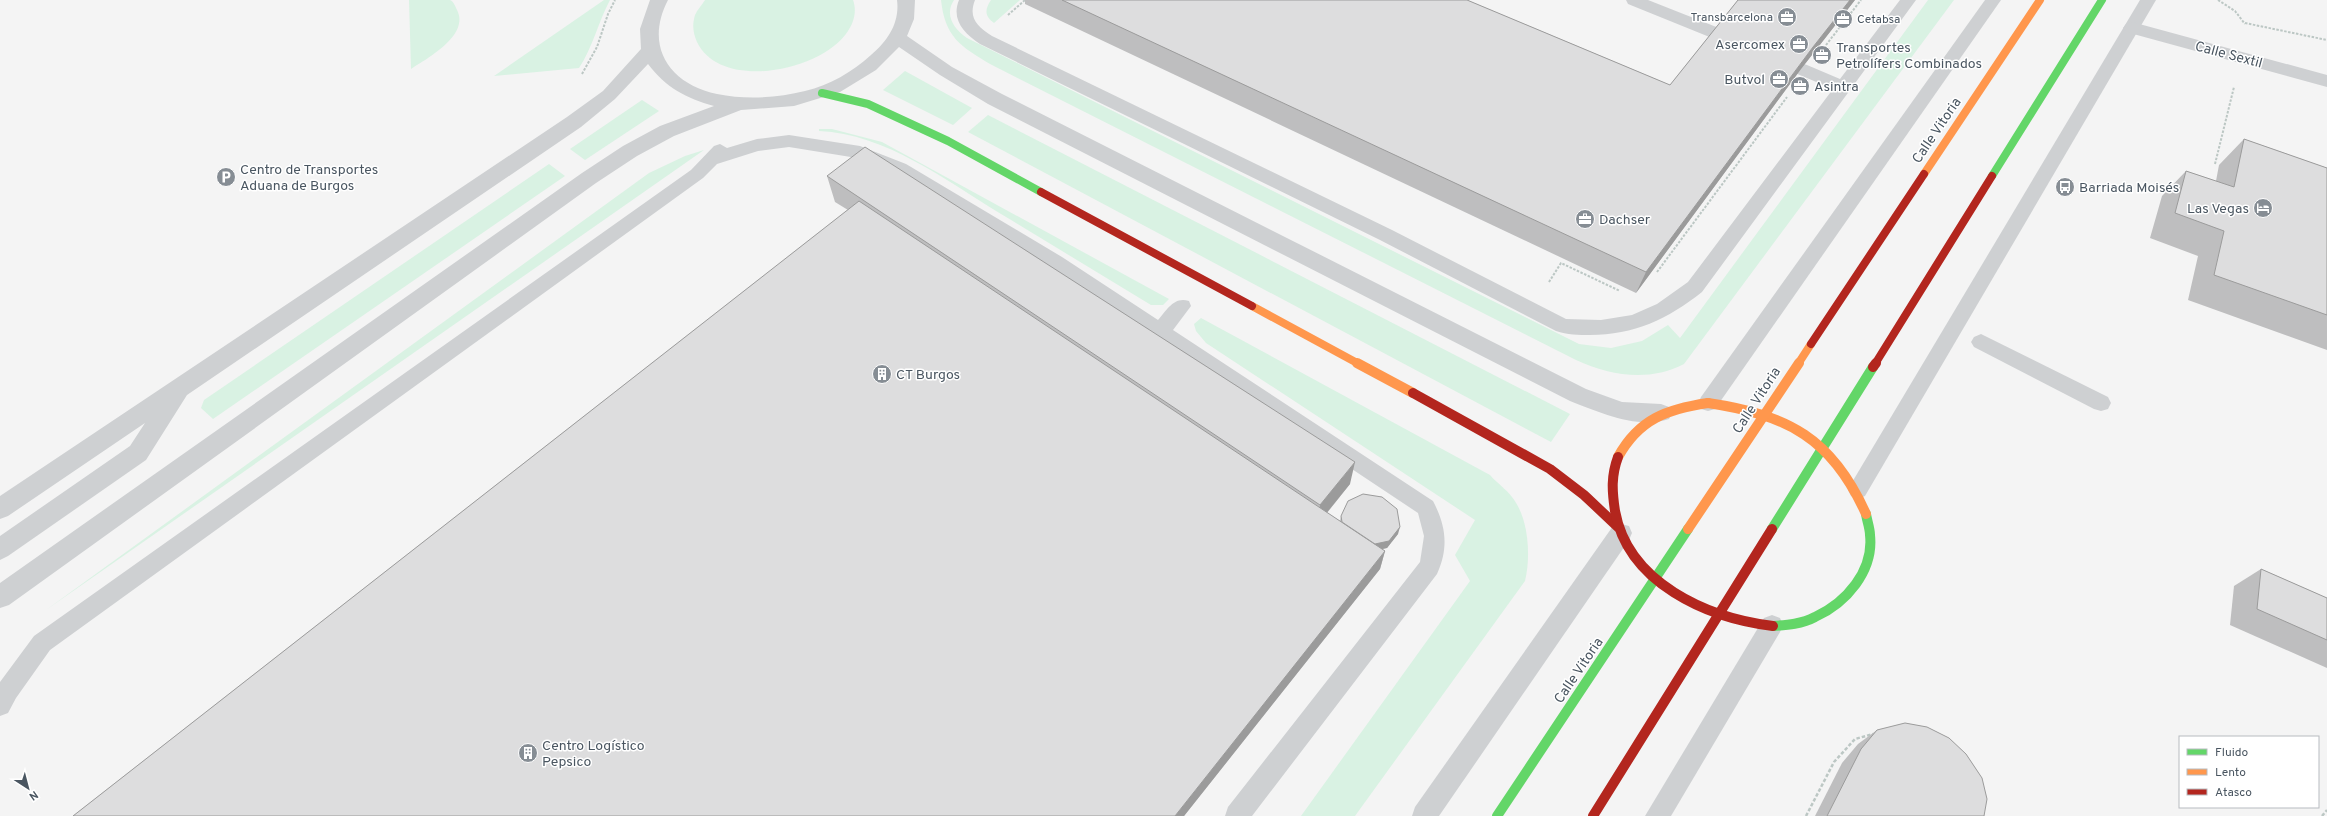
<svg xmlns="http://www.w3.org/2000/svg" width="2327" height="816" viewBox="0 0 2327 816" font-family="Overpass,sans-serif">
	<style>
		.green { fill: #d9f2e3 }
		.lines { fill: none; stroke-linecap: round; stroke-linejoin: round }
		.path-far1 { stroke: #bcc7c4; stroke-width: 2; stroke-dasharray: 2.5 1.5; stroke-linecap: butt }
		.path { stroke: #bcc7c4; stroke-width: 2.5; stroke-dasharray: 3.5 2; stroke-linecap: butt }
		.lane { fill: #ced0d2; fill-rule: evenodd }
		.street { fill: #ced0d2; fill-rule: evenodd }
		.fast-far1 { stroke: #63d668; stroke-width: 8 }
		.fast { stroke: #63d668; stroke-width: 10 }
		.slow-far1 { stroke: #ff974d; stroke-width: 8 }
		.slow { stroke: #ff974d; stroke-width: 10 }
		.jam-far1 { stroke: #b3261e; stroke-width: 8 }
		.jam { stroke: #b3261e; stroke-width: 10 }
		.wall { fill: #bebebf }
		.shaded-wall { fill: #9b9b9b }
		.building { fill: #ddddde; stroke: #9b9b9b }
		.labels { text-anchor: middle; stroke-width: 3; stroke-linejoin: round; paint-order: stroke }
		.far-poi-label { font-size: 12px; fill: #4a5661; stroke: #fff; text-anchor: end }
		.poi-label { font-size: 14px; fill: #4a5661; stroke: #fff; text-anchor: start }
		.street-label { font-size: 14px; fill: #4a5661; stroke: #fff }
	</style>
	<rect width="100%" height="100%" fill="#f4f4f4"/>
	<!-- green -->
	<g class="green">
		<path d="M409,0H450C454,2 455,6 457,10C470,35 428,58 411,69Z"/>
		<path d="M604,0H610C598,22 593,47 579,68L494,76Z"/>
		<path d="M705,0H853C857,11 854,22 848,31C823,71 721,92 697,42C693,33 692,25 695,15C697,10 702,5 705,0Z"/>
		<path d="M941,0H954C944,15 954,29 967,38L1579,344L1611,348L1642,341L1668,325L1680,338L1928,0H1954L1684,364C1649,382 1611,376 1576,360L990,64C960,46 945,37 941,0Z"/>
		<path d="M991,0H1020L994,23C984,16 985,9 991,0Z"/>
		<polygon points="905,71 972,108 953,125 883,90"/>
		<polygon points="642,100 659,111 585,160 570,149"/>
		<polygon points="988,115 1570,414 1551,442 968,132"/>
		<path d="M819,129H832L882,142L1169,299L1163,305H1151C1101,275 1051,244 1001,214C945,180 886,134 819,131Z"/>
		<polygon points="704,150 46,610 649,173 685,156"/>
		<polygon points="549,164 565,176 213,419 201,408 204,400"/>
		<path d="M1201,318L1490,475C1497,483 1506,489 1512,497C1529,518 1531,557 1525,581L1355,816H1301L1470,581L1455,555L1475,520L1206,343L1196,331L1194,324Z"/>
	</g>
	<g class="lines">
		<!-- path-far1 -->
		<g class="path-far1">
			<polyline points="2218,0 2235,11 2245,24"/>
			<polyline points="1008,15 1025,0"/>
			<polyline points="2245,23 2327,40"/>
			<polyline points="1826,45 1861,0"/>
			<polyline points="582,74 597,47 608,14 615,0"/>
			<polyline points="2215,164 2234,87"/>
			<polyline points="1657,272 1787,97"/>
			<polyline points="1549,282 1561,263 1620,291"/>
		</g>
		<!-- path -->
		<g class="path">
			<polyline points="1806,816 1834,762 1855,739 1873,734"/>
			<polyline points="2322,816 2327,810"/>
		</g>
		<!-- lane -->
		<g class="lane">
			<path d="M959,0H975C968,18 977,26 992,36L1392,230L1566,319L1601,320L1632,315L1657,304L1688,282L1833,89L1795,73L1793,69L1795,65L1801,63L1807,65L1840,79L1900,0H1916L1702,292C1668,319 1634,335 1590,335C1579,335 1567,335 1556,331L1380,240L980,44C964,33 951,20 959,0Z"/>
			<polygon points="1626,0 1648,0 1724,30 1726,34 1724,38 1712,38 1628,4"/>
			<polygon points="1985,0 2001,0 1715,409 1708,411 1701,409 1698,403 1701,397"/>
			<polygon points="2140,0 2156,0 1865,496 1858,499 1851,496 1848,490 1851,484"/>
			<path d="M789,135L860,146L906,164L1062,257L1158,320C1167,310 1174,296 1189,301L1191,306L1173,330L1433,501C1446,526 1449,547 1437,574L1252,816H1225L1228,807L1420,562L1424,536L1418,513L1048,267L894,172L857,158L789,147L758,151L717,164L703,178L50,650L16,698L8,713L0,716V682L34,636L691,170L714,146L720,144L727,148L757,139Z"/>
			<polygon points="1981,334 2108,397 2111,403 2108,409 2101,411 2094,409 1974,347 1971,342 1974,337"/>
			<polygon points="1621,524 1629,526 1632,533 1629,540 1439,816 1412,816 1415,807 1613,526"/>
			<polygon points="1772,615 1780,618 1783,625 1780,632 1671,816 1645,816 1764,618"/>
		</g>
		<!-- street -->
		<g class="street">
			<path d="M650,0H668C644,46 669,84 717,94C746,100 777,98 805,91C830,85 852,72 871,55C888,41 900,22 897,0H915L914,19L907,36L952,67L1002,94L1586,389L1622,402L1661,404L1669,407L1672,413L1669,419C1638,430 1599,412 1570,401L988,104L940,75L899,47L876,70L840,92L794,106L741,110L674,136L637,156L596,183L9,605L0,608V583L582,173L623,146L660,126L714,106C686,98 666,88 648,64L615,99L581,127L187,395L146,460L8,556L0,560V536L130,446L145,423L8,516L0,519V496L567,117L603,91L641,49L640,29Z"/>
			<polygon points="2132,22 2327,75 2327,87 2126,32 2123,28 2126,24"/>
		</g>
		<!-- fast-far1 -->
		<g class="fast-far1">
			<polyline points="822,93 868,104 948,141 1041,192"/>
			<polyline points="1992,176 2102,0"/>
		</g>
		<!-- fast -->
		<g class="fast">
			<polyline points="1772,529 1873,367"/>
			<path d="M1773,626C1787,625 1802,624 1815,617C1846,603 1874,571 1870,535C1870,528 1867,521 1866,514"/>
			<polyline points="1497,816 1688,529"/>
		</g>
		<!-- slow-far1 -->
		<g class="slow-far1">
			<polyline points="1924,174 2040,0"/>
			<polyline points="1252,306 1359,364"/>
			<polyline points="1798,364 1811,344"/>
		</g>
		<!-- slow -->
		<g class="slow">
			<polyline points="1357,363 1413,393"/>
			<path d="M1708,403C1788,415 1832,438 1866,514"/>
			<path d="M1618,457C1639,419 1667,409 1708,403"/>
			<polyline points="1688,529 1799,363"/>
		</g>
		<!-- jam-far1 -->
		<g class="jam-far1">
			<polyline points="1041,192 1252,306"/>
			<polyline points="1811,344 1924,174"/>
			<polyline points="1875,364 1992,176"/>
		</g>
		<!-- jam -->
		<g class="jam">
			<polyline points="1873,367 1876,363"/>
			<polyline points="1413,393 1550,469 1584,495 1618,527"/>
			<path d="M1618,457C1611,476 1612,491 1615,511C1628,583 1707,618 1773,626"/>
			<polyline points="1593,816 1772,529"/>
		</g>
	</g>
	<!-- wall -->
	<g class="wall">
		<polygon points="1025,0 1467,0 1670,85 1738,0 1855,0 1801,69 1636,293 1025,4"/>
		<polygon points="2244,139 2327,168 2327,350 2188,300 2198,256 2150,238 2162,196 2186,171 2216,181 2219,165"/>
		<polygon points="827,176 1350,484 1327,513 1340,521 1341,516 1398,534 1387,548 1382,549 1385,551 1380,569 1184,816 73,816 848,210 835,202"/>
		<polygon points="2261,569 2327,598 2327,668 2230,625 2234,586"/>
		<polygon points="1877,730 1984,816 1815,816 1842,763 1858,744"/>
	</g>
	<!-- shaded-wall -->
	<g class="shaded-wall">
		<polygon points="1850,0 1855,0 1801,69 1636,293 1646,272 1813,47"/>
		<polygon points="1355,462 1350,484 1316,526 1320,505"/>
		<polygon points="1400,527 1398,534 1387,548 1368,552 1370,545"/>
		<polygon points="1385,551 1380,569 1184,816 1175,816"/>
	</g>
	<!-- building -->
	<g class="building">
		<polygon points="1062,0 1467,0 1670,85 1738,0 1850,0 1813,47 1646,272"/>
		<polygon points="2244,139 2327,168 2327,315 2214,275 2224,231 2175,213 2186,171 2234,187"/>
		<polygon points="865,147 1355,462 1320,505 827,176"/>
		<polygon points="859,201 1385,551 1175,816 73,816"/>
		<polygon points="1363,494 1382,497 1397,509 1400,527 1389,541 1375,544 1342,522 1341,516 1348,501"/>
		<polygon points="2261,569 2327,598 2327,640 2257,609"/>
		<polygon points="1905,723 1927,727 1949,738 1966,754 1982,778 1987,799 1984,816 1827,816 1861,749 1877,730"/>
	</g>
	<!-- icons -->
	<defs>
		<g id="office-disc" transform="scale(1)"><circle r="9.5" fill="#868d94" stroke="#fff"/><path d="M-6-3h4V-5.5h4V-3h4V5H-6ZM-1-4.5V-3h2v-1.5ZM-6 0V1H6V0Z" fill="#fff"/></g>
		<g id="parking-disc" transform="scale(1)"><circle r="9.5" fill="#868d94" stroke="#fff"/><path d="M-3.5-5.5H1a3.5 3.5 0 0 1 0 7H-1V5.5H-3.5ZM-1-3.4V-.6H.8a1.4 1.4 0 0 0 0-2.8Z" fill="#fff"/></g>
		<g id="bus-disc" transform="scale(1)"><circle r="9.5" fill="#868d94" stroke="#fff"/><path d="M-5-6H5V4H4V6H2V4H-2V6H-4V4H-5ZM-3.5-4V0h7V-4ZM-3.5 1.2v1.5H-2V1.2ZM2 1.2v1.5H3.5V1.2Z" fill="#fff"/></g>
		<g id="hotel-disc" transform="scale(1)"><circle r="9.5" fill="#868d94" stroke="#fff"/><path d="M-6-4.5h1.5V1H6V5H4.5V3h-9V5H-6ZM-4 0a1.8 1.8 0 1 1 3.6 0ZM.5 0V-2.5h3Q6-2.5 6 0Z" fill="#fff"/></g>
		<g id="building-disc" transform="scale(1)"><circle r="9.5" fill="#868d94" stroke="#fff"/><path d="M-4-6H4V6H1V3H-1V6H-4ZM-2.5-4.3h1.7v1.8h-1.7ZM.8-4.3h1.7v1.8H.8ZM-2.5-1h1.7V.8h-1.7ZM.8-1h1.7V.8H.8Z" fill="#fff"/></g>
	</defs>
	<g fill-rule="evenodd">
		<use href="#office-disc" x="1787" y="17"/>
		<use href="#office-disc" x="1843" y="19"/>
		<use href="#office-disc" x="1799" y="44"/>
		<use href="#office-disc" x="1822" y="55"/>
		<use href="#office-disc" x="1779" y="79"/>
		<use href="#office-disc" x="1800" y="86"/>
		<use href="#parking-disc" x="226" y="177"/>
		<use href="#bus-disc" x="2065" y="187"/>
		<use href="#hotel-disc" x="2263" y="208"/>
		<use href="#office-disc" x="1585" y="219"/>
		<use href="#building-disc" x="882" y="374"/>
		<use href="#building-disc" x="528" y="753"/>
	</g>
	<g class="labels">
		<!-- far-poi labels -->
		<g class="far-poi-label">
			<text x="1773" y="21">Transbarcelona</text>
			<text x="1857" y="23" text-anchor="start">Cetabsa</text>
		</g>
		<!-- poi labels -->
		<g class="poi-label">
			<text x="1785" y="49" text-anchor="end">Asercomex</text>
			<text x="1836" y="52">Transportes<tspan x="1836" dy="16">Petrolífers Combinados</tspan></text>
			<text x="1765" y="84" text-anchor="end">Butvol</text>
			<text x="1814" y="91">Asintra</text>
			<text x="240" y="174">Centro de Transportes<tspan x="240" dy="16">Aduana de Burgos</tspan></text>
			<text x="2079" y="192">Barriada Moisés</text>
			<text x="2249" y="213" text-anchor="end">Las Vegas</text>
			<text x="1599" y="224">Dachser</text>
			<text x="896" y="379">CT Burgos</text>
			<text x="542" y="750">Centro Logístico<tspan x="542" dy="16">Pepsico</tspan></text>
		</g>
		<!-- street labels -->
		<g class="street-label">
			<text transform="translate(2229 54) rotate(15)" y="5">Calle Sextil</text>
			<text transform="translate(1936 130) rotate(-56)" y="5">Calle Vitoria</text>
			<text transform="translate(1756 400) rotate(-57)" y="5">Calle Vitoria</text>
			<text transform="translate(1578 670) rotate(-56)" y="5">Calle Vitoria</text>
		</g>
	</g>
	<!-- legend -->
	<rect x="2179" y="736" width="140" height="72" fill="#ffffff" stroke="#b7bbc0"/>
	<rect x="2187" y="749" width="20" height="6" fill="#63d668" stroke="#b7bbc0"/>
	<text x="2215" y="756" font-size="12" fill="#4a5661">Fluido</text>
	<rect x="2187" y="769" width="20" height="6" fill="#ff974d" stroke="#b7bbc0"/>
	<text x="2215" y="776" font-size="12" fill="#4a5661">Lento</text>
	<rect x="2187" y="789" width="20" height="6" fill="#b3261e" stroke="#b7bbc0"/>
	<text x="2215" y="796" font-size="12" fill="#4a5661">Atasco</text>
	<!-- north arrow -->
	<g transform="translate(28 788) rotate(144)" stroke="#ffffff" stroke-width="3" paint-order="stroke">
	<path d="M0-3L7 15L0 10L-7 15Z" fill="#4a5661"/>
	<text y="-6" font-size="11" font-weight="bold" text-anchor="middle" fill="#4a5661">N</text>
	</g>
</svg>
